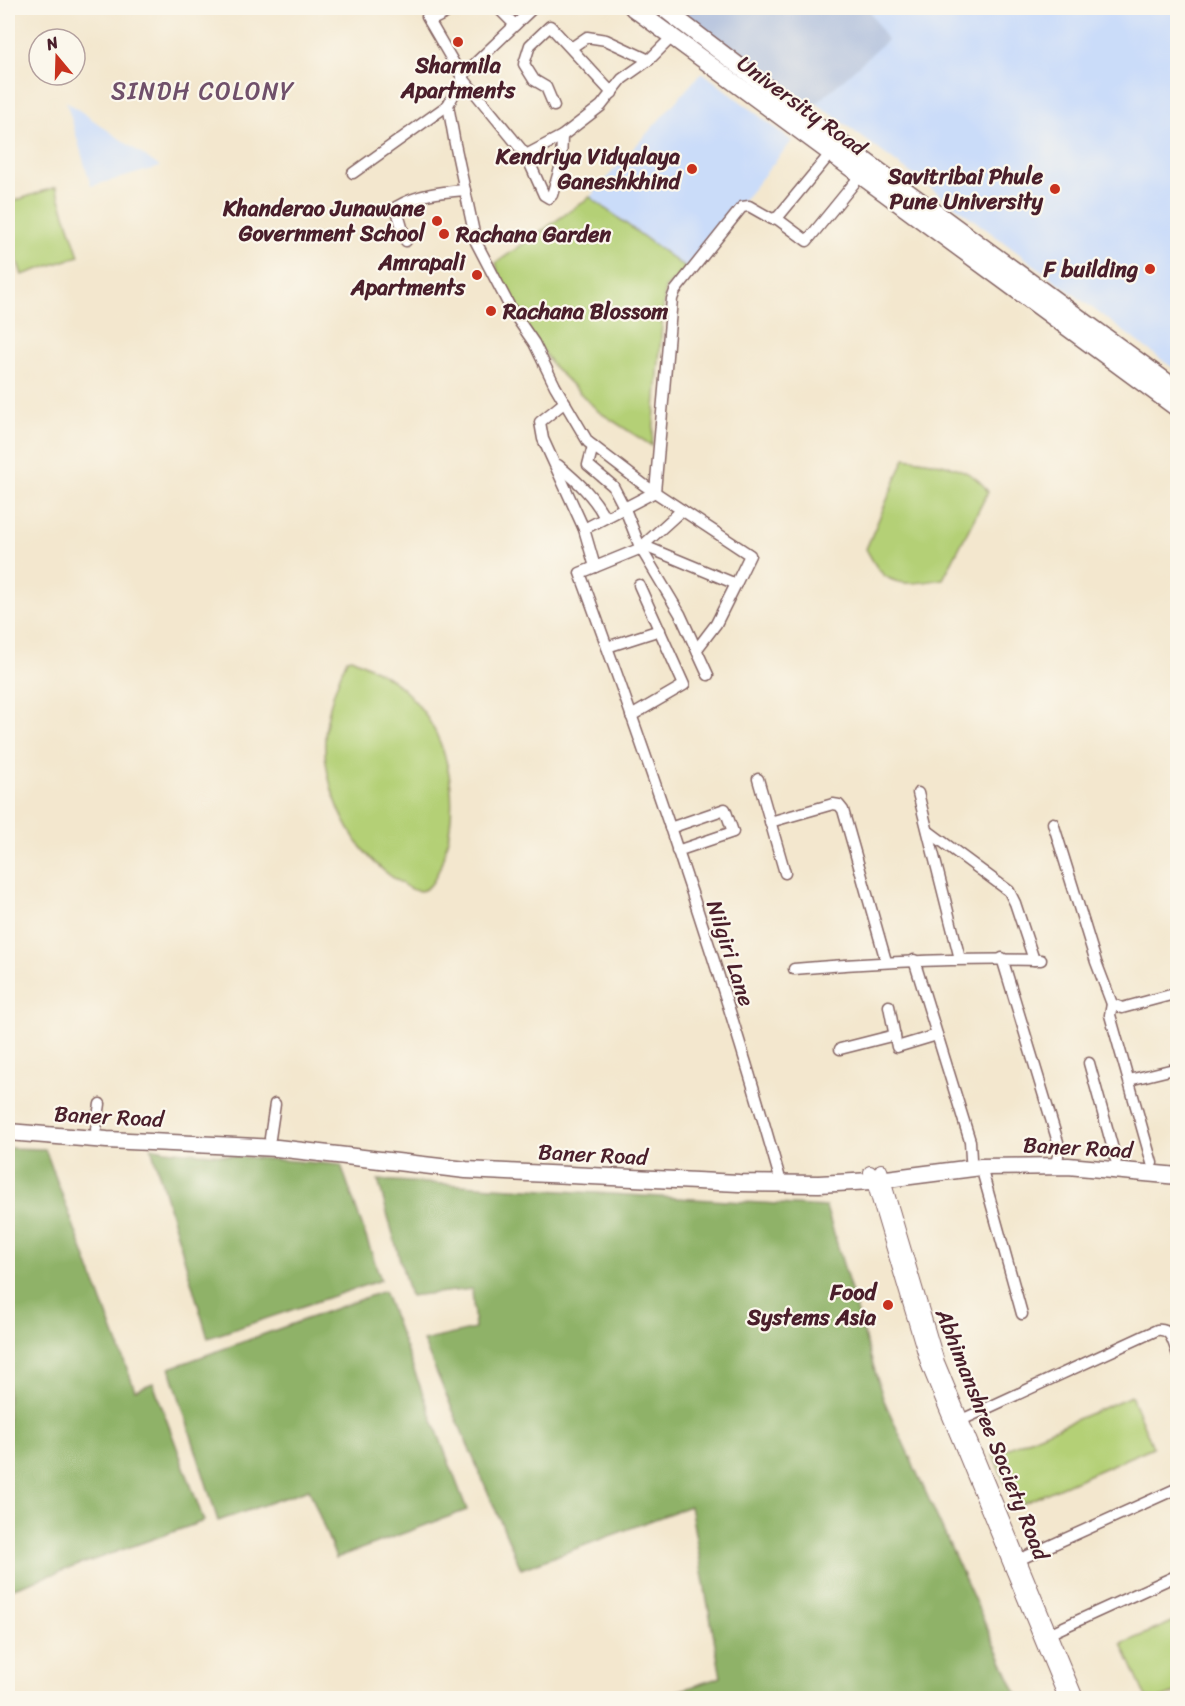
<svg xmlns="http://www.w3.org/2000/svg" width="1185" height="1706" viewBox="0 0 1185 1706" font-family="Sriracha,sans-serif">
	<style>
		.built { fill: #cadcf9 }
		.industrial { fill: #b7c5de }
		.green { fill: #b4d076; stroke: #7f7850; stroke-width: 1.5 }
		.forest { fill: #8fb267; stroke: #6c6849; stroke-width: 1.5 }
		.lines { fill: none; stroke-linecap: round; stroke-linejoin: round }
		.minor-casing { stroke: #856564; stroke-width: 13 }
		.tertiary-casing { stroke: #856564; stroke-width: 14 }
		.primary-casing { stroke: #856564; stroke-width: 19 }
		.minor { stroke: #fff; stroke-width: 10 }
		.tertiary { stroke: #fff; stroke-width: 12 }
		.primary { stroke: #fff; stroke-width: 16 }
		.poi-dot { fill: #c8321e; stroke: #fbf7ec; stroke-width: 2 }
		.labels { text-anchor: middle; stroke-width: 4.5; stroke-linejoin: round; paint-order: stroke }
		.poi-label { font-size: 22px; font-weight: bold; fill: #4a1f2b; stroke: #fbf7ec; text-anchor: end }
		.street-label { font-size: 22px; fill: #4a1f2b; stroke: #fbf7ec }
		.neighbourhood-label { font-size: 24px; letter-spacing: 1.5px; fill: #70506b; stroke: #fbf7ec }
	</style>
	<rect width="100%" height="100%" fill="#fbf7ec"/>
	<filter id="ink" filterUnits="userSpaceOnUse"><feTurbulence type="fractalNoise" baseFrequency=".0167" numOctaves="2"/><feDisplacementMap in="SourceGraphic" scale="12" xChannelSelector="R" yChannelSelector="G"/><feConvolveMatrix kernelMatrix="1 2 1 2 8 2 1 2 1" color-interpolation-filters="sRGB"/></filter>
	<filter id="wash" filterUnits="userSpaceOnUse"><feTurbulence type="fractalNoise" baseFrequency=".008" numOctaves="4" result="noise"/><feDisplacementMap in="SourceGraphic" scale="24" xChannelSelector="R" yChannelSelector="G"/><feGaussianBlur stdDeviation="1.35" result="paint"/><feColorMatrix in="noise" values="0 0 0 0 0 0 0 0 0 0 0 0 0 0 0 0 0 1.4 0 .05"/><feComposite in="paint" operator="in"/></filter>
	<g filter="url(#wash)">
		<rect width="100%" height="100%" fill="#f3e7ce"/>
		<!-- built -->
		<g class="built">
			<polygon points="688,8 1177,8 1177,371"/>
			<polygon points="702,72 792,141 687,269 590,197"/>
			<polygon points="66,101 160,167 91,186"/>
		</g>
		<!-- industrial -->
		<polygon class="industrial" points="671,8 868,8 887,40 808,111"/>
		<!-- green -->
		<g class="green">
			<polygon points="56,187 79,256 22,275 8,231 8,203"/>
			<polygon points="590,197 687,269 665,288 652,446 599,412 553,366 501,288 496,263"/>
			<path d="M905,458C933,462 972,465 988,492L943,579C922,582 895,590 879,570C874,564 870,556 866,549Z"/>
			<path d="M351,658C369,666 387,675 402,688C448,730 461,793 445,851C442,862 435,886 424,890C412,894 402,883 392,877C345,844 317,776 327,720C331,698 338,679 347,659Z"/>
			<polygon points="1131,1396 1153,1447 1015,1507 993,1455"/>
			<polygon points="1177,1620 1177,1692 1162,1698 1146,1698 1122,1644"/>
		</g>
		<!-- forest -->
		<g class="forest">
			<polygon points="151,1147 165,1150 341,1165 381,1280 208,1338"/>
			<polygon points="8,1148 45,1149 135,1390 153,1383 204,1521 8,1590"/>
			<polygon points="378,1180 826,1207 883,1398 1019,1698 657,1698 721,1677 690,1506 521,1569 423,1341 475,1329 472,1289 410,1296"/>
			<polygon points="384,1291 467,1510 336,1558 309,1489 218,1521 170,1368"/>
		</g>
	</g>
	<g filter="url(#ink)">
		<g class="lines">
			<!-- minor casing -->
			<g class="minor-casing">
				<g id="minor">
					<polyline points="498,8 515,25"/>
					<polyline points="533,8 466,72 448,105 455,144 476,242 512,311 534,343 555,386 588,442 644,485 750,555 736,584 642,545"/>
					<polyline points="427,17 462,77 526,155 562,136 601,106 622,79 649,60 672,37"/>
					<polyline points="430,21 446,13"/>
					<polyline points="571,48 587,37 606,40 649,60"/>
					<polyline points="554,106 546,87 534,80 524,64 530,45 550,26 612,93"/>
					<polyline points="526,155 544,195 549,198 552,195 561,165 562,136"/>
					<polyline points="353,173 448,105"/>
					<polyline points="776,218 807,241 860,176"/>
					<path d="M406,241L396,207C418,194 440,192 465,190"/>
					<polyline points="565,402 540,422 543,439 584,529"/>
					<polyline points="593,446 588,465 613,486 625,509 640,547 680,614 708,675"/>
					<path d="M558,465C577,481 594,496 605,518"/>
					<polyline points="682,510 639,549 595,567 584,529 655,492 672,299 675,291 742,207 749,206 772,219 778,217 830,154"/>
					<path d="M595,567L580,573C653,771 721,972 779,1175"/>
					<polyline points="607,647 660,630"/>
					<polyline points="697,649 716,624 736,584"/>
					<polyline points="631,716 684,685 639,585"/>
					<polyline points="758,779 785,873"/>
					<polyline points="918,793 960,959"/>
					<polyline points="770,822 833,804 839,805 843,810 886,961"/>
					<polyline points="1053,823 1096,962 1112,1004 1122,1008 1178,993"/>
					<polyline points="670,828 725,809 733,832 677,851"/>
					<polyline points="928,831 1009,891 1015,903 1034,960"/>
					<polyline points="1002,958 1058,1142 1058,1156 1055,1166"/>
					<polyline points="914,960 970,1141 971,1159"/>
					<path d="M794,969C876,962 958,958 1041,960"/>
					<polyline points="1112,1004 1110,1015 1152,1163"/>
					<polyline points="889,1006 897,1047 937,1035"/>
					<polyline points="840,1049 895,1035"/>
					<polyline points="1089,1063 1116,1160"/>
					<polyline points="1129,1080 1178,1068"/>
					<polyline points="96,1129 100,1104"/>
					<polyline points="270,1138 275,1104"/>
					<polyline points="981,1167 1022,1314"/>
					<path d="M955,1423L1157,1330C1172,1328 1173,1343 1178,1355"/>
					<polyline points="1014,1562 1178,1488"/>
					<polyline points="1044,1636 1178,1575"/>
				</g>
			</g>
			<!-- tertiary casing -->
			<g class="tertiary-casing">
				<g id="tertiary">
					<polyline points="881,1170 938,1362 1077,1698"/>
					<polyline points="870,1172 928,1366 1065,1698"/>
				</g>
			</g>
			<!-- primary casing -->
			<g class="primary-casing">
				<g id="primary">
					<polyline points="633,8 1178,409"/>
					<polyline points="663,8 803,115 1178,390"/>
					<polyline points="8,1132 107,1140 277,1148 466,1170 739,1183 819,1184 871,1181 981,1167 1068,1166 1178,1176"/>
				</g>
			</g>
			<!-- minor -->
			<use href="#minor" class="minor"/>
			<!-- tertiary -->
			<use href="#tertiary" class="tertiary"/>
			<!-- primary -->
			<use href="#primary" class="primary"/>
		</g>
	</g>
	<!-- markers -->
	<g class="poi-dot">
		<circle cx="458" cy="42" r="6"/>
		<circle cx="692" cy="169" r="6"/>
		<circle cx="1055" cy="189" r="6"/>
		<circle cx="437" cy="221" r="6"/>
		<circle cx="444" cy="234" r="6"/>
		<circle cx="1150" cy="269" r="6"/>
		<circle cx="477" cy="275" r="6"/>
		<circle cx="491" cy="311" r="6"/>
		<circle cx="888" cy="1305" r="6"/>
	</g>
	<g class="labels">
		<!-- poi labels -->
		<g class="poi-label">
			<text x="458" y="73" text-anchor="middle">Sharmila<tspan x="458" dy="25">Apartments</tspan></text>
			<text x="680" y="164">Kendriya Vidyalaya<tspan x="680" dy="25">Ganeshkhind</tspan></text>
			<text x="1043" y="184">Savitribai Phule<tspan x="1043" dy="25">Pune University</tspan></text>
			<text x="425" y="216">Khanderao Junawane<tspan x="425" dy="25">Government School</tspan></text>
			<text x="456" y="242" text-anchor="start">Rachana Garden</text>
			<text x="465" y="270">Amrapali<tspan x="465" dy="25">Apartments</tspan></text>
			<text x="1138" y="277">F building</text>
			<text x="503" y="319" text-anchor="start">Rachana Blossom</text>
			<text x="876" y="1300">Food<tspan x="876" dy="25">Systems Asia</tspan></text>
		</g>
		<!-- street labels -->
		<g class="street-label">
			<text transform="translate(802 105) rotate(36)" y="8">University Road</text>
			<text transform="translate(731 953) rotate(72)" y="8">Nilgiri Lane</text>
			<text transform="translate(109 1116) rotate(3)" y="8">Baner Road</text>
			<text transform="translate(1078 1147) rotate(3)" y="8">Baner Road</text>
			<text transform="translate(593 1154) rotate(3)" y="8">Baner Road</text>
			<text transform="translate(993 1434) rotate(68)" y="8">Abhimanshree Society Road</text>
		</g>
		<!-- neighbourhood labels -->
		<g class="neighbourhood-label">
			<text x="203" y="99">SINDH COLONY</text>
		</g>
	</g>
	<!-- margin -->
	<rect width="1185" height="1706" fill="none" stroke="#fbf7ec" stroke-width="30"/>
	<!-- north arrow -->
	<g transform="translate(57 57) rotate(341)"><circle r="28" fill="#fbf7ec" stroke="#b4a19f" stroke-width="1.5"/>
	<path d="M0-4.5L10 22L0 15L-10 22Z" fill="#c8321e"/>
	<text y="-9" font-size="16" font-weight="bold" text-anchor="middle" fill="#4a1f2b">N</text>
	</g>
</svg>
